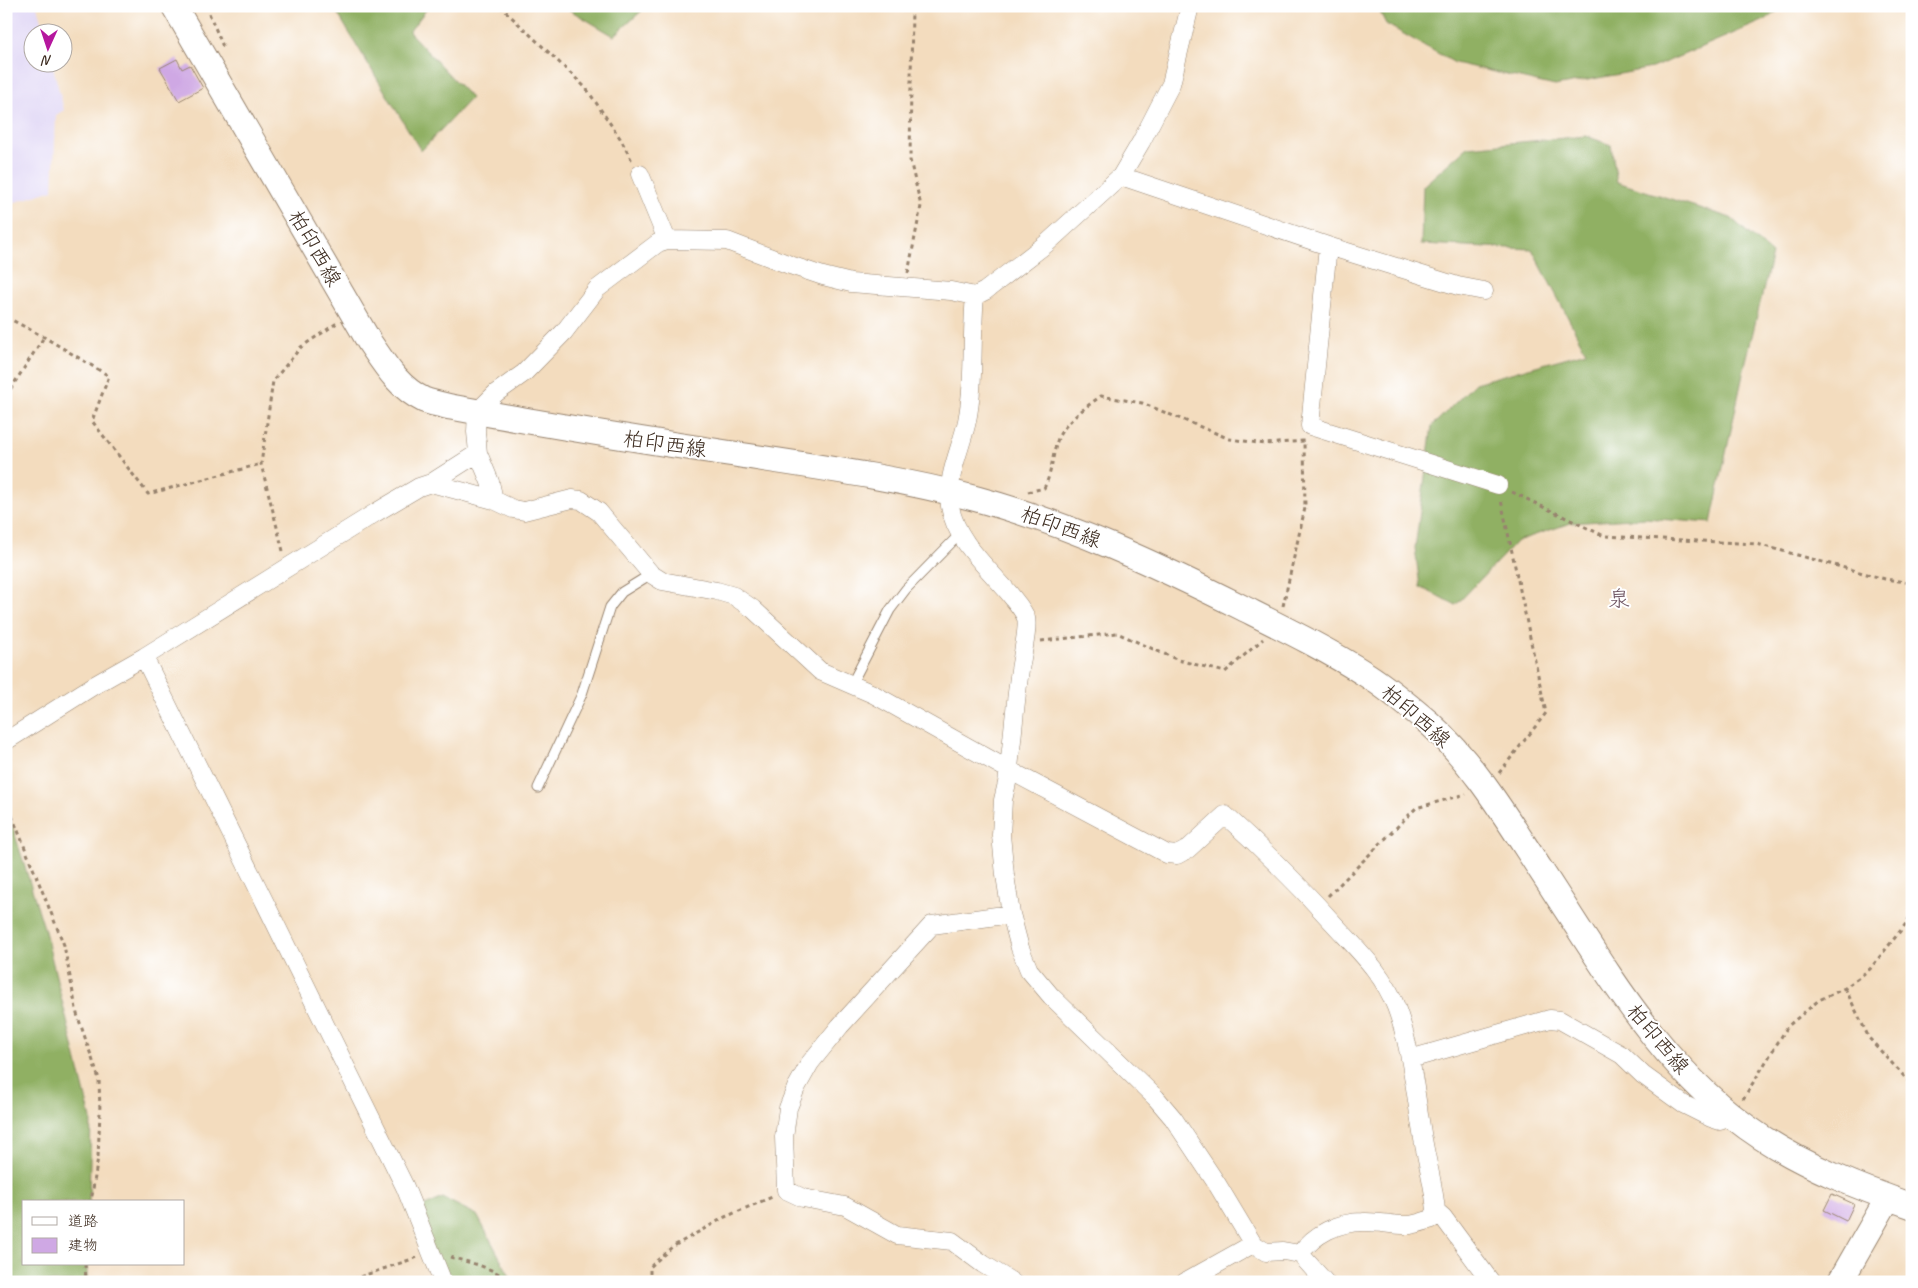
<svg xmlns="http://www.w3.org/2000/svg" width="1918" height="1288" font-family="Caveat,'Klee One',sans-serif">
<rect width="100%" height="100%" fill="#fff"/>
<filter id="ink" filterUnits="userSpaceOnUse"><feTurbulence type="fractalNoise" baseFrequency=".02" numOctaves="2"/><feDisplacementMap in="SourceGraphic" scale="10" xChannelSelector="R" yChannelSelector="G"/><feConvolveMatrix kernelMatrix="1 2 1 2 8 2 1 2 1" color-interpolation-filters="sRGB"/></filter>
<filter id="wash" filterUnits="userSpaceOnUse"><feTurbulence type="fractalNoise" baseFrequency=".0096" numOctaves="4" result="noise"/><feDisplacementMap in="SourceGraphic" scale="20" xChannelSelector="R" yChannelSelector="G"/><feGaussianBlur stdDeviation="1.12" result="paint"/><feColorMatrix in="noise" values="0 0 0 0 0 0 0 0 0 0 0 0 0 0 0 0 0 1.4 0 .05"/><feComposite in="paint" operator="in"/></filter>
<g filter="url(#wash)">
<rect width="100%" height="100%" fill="#f3dcbe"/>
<path fill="#dfd5f5" d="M6,6H37L44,32H32V62L52,63L64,110L56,115L53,190L6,205Z"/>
<path fill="#90b064" stroke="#666d41" d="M333,6H429L409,32L471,98L421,151Z
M563,6H647L614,36Z
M1377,6H1784L1765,20L1652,68L1555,86L1455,63L1386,24Z
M1586,136L1611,145L1617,182L1731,218L1772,254L1745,365L1711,523L1645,518L1571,523L1517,541L1456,605L1420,587L1415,548L1432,426L1475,383L1586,352L1532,249L1421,244L1423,186L1467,147Z
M6,806L45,931L91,1119L89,1202H24V1264H87V1282H6V1125L10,1122L6,1066Z
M443,1198L477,1215L513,1282H440L417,1239L425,1206Z"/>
<g id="blocks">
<path fill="#cfa8e4" d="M177,59L182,69L190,65L203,88L179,101L160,68Z
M1832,1194L1854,1204L1846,1221L1824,1210Z"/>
</g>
</g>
<g filter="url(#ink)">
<use href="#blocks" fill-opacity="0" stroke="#97836e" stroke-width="1"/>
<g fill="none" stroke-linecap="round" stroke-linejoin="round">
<g stroke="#97836e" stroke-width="11">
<path id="lane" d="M851,685L890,610L906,589L960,534
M538,788L582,694L610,607L622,592L651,574"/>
</g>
<g stroke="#97836e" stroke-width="19">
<path id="street" d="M1190,6L1171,84L1141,142L1121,176L1046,244L985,291L975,296C971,337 975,380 967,421C961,449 946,477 950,506C955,540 988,568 1009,593C1014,600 1023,609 1026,618C1029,628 1020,665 1019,677C1014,713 1012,748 1007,783L1003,800L1001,835L1005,875L1011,914L1020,948L1029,970L1051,996L1156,1098L1173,1118L1217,1184L1253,1244L1266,1252L1283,1251L1300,1254L1325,1282
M640,174L667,240
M1121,176L1328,246L1310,426L1498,485
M1328,246L1458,286L1484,291
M431,483L494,500L513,509L524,511L572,499L581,500L599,512L651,574L662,581L717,591L734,596L753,609L820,671L873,694L1009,770L1167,854L1177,855L1188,849L1225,815C1264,850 1300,886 1335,925C1358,950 1384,974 1396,1007C1411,1047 1415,1091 1422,1133C1426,1159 1434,1185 1436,1211L1443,1217L1491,1282
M494,500L490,482L478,453L476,432L477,412L496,393L524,373L564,332L597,289L658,243L667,240L727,241L790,265L823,276L851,283L951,291L975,296
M144,657L405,1187L443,1282
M6,741L93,686L144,657L375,513L419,487L431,483L478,453
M1011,914L932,925L840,1026L810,1063L796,1088L788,1108L784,1137L786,1190L803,1198L845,1206L897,1235L952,1241L983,1264L1012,1282
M1410,1059L1550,1019L1560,1020L1622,1055L1643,1075L1683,1104L1711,1118L1720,1121L1732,1116
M1300,1254C1314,1234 1338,1222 1363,1222C1378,1221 1395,1226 1410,1225C1417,1224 1425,1221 1432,1219L1436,1211
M1185,1282L1253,1244"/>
</g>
<g stroke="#97836e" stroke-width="27">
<path id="secondary" d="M174,6L370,343C385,365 399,388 424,400C432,403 442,405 451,407C543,424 635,439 727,453C811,466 895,477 977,499C1070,524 1157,565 1243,608C1285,629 1328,650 1367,675C1389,689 1409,706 1429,723C1474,763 1507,819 1540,869C1604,966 1662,1072 1761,1137C1807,1167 1860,1188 1912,1206
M1840,1282L1888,1198"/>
</g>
<path stroke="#97836e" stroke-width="3" stroke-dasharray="4 4" stroke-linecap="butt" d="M206,6L224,49
M500,6L586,88L620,138L632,161
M908,273L921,206L910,160L912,6
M6,319H10L44,337L109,376L92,421L148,494L261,464
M6,396L44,337
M1028,492L1044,488C1053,471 1052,453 1059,436C1065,423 1089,404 1101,396L1142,403L1230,439L1265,444L1304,441
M1512,492L1604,536L1757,544L1885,579L1912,583
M283,551L261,464L273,381L301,347L337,323
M1283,606L1305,508L1304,441
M1041,641L1117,633L1178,660L1225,672L1263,639
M1499,773L1546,713L1501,500
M6,801L64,945L77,1014L99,1079L100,1112L98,1157L91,1202
M1328,896L1416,808L1466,794
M1845,988L1869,1038L1912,1085
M1743,1099L1788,1026L1819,1000L1845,988L1870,969L1905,925L1912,913
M450,1257C467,1262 497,1268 509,1282
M85,1264L86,1282
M345,1282L418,1257
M650,1282V1267L672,1247L725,1217L772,1197"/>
<use href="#lane" stroke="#fff" stroke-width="9"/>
<use href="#street" stroke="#fff" stroke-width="18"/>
<use href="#secondary" stroke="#fff" stroke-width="25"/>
</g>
</g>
<g text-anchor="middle" stroke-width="4" stroke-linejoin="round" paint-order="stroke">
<g font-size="21" fill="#3b2a1e" stroke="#fff">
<text transform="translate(315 248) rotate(60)" y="7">柏印西線</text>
<text transform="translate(665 444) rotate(8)" y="7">柏印西線</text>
<text transform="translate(1061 527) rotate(20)" y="7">柏印西線</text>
<text transform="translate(1416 716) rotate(41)" y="7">柏印西線</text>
<text transform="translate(1658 1039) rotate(50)" y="7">柏印西線</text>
</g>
<g font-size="22" fill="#6f5663" stroke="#fff">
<text x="1619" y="606">泉</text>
</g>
</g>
<rect width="1918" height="1288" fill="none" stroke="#fff" stroke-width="25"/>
<rect x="22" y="1200" width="162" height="65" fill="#ffffff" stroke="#b1aaa5"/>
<rect x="32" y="1217" width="25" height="8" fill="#ffffff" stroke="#b1aaa5"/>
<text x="68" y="1226" font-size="15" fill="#3b2a1e">道路</text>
<rect x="32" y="1238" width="25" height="15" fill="#cfa8e4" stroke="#b1aaa5"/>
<text x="68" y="1250" font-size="15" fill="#3b2a1e">建物</text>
<g transform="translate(48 48) rotate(183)"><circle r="24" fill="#ffffff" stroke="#b1aaa5"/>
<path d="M0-4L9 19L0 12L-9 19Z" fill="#b5179e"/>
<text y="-8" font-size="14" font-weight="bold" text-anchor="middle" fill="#3b2a1e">N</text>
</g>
</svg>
